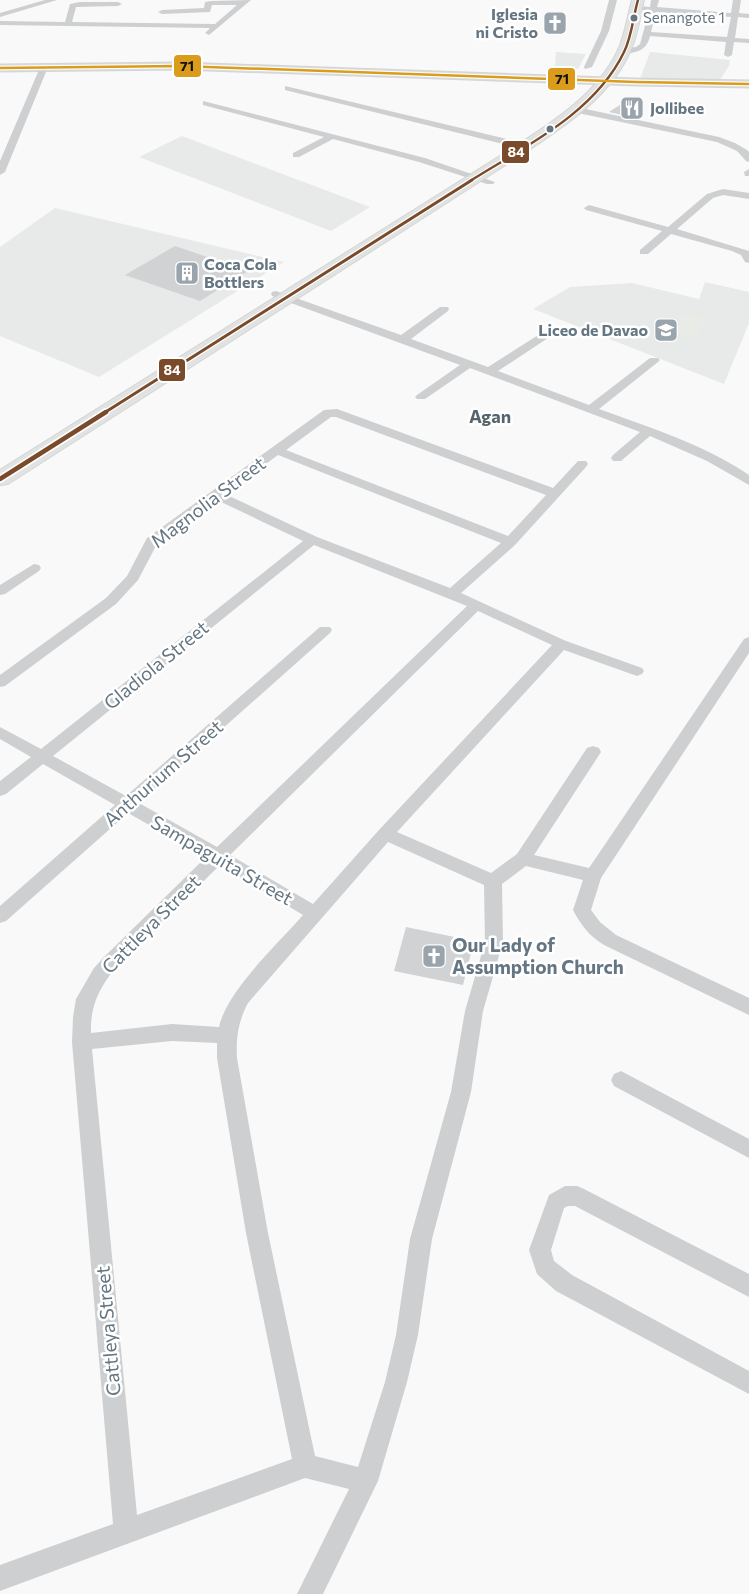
<svg xmlns="http://www.w3.org/2000/svg" width="749" height="1594" font-family="Commissioner,sans-serif">
<rect width="100%" height="100%" fill="#f9f9f9"/>
<path fill="#e8e9e9" d="M556,52L586,54L578,69L555,68Z
M650,52L730,60L729,66L719,81L640,79Z
M182,136L370,207L331,231L139,157Z
M55,208L284,262L99,377L0,336V247Z
M705,282L749,292V323L724,384L533,309L570,287L632,283L699,299Z"/>
<path fill="#e8ebe6" d="M683,313L706,317L696,337L673,333Z"/>
<path fill="#d0d2d3" d="M626,101L643,105L627,116L609,112Z
M175,246L248,271L200,301L125,275Z
M406,927L474,941L463,985L394,971Z"/>
<g fill="none" stroke-linecap="round" stroke-linejoin="round">
<g stroke="#d5d6d7" stroke-width="3">
<path id="secondary" d="M180,63L636,79L749,81V87L636,85L180,69L0,71V65Z"/>
</g>
<g stroke="#d5d6d6" stroke-width="2">
<path id="highway" d="M632,0H644C640,17 638,36 630,52C610,96 568,124 529,150L8,484L0,485V470L519,144C556,120 597,93 617,52C625,36 627,17 632,0Z"/>
</g>
<path fill="#cecfd0" fill-rule="evenodd" d="M45,0H57L0,17V13Z
M251,0L209,35L205,33L210,28L0,25V21L65,22L70,4L80,2H118L122,4L118,6L76,7L72,22L215,24L237,5H212L210,12L162,14L158,12L162,10L204,8L205,2L211,1Z
M609,0H617L609,31L592,67L585,69L584,67L601,31Z
M651,0H659L657,7L731,13L733,0H741L739,13L749,14V18L738,17L735,38L749,39V43L734,42L732,55L728,57L724,55L726,42L650,36C647,51 635,54 621,53V49L636,47L640,44L649,11L632,8L636,6L650,7ZM656,12L731,17L727,37L651,32Z
M41,65L48,67L5,172L0,175V161Z
M285,86L515,141L519,144L515,147L285,90Z
M203,101L425,158L495,182L493,184H487L419,162L333,139L299,157H293V153L324,137L203,105Z
M576,107L719,137L735,143L747,150L749,152V162L746,161L737,151L717,142L573,112L572,110Z
M749,169V176H745L744,172Z
M723,189L749,193V199L723,195L713,198L677,229L749,251V263L745,262L741,255L732,251L671,234L648,254H640V250L662,231L586,210L584,208L589,205L668,227L707,194Z
M276,291L401,335L440,307H448L449,309L448,311L411,339L488,367L543,332H551L552,334L551,336L498,371L589,405L650,358H658L660,360L658,362L599,409C651,428 703,444 749,475V485L707,461L650,436L621,461H613L611,458L613,455L640,432L470,368L425,399H417L415,397L417,395L460,365L272,296L271,294L272,292Z
M337,409L553,488L578,461H586L588,464L586,467L515,545L461,593L566,641L642,668L644,671L642,674L637,676L564,650L397,832L491,873L517,854L587,748L593,746L599,748L601,752L534,855L589,868L744,639L749,637V653L601,878L591,910L600,922L616,935L749,998V1015L604,945C589,936 581,925 573,910L583,880L526,866L502,884L503,942L483,1011L471,1092L432,1239L418,1335L407,1382L378,1481L323,1594H297L349,1489L305,1478L0,1591V1565L113,1524L72,1042L73,1017L76,999L94,968L103,958L206,857L128,813L6,921L0,923V906L115,805L43,764L6,794L0,796V781L31,757L0,739V727L41,749L303,541L217,500L157,544L138,580L116,604L5,686L0,687V675L106,598L127,576L147,538L324,410ZM331,417H336L546,495L508,536L286,450ZM278,455L501,543L450,588L317,537L225,494ZM314,545L467,606L217,847L139,803L330,633L332,630L330,627H320L126,796L53,756ZM478,611L552,645L379,830L313,904L230,855ZM388,842L484,885L485,942L465,1011L451,1092L410,1239L396,1335L385,1382L358,1467L315,1456L268,1233L237,1058C236,1038 238,1022 248,1003ZM220,865L303,915C278,944 227,990 219,1027L172,1024L91,1033C90,1006 99,989 115,968ZM172,1041L217,1043V1058L246,1233L292,1459L137,1515L92,1049Z
M34,564L39,565L41,568L39,571L5,594L0,595V585Z
M621,1071L749,1139V1158L614,1086L611,1080L614,1074Z
M565,1186H577L584,1189L749,1274V1297L575,1206H568L564,1208L551,1250L554,1261L572,1275L749,1371V1394L556,1291L537,1274L529,1250L549,1195Z"/>
<use href="#secondary" fill="#e1e2e2" fill-rule="evenodd"/>
<use href="#highway" fill="#e1e2e2" fill-rule="evenodd"/>
<g stroke="#fff" stroke-width="4.5">
<path id="bus-1-far2" d="M470,181C524,147 595,113 624,52C632,36 633,17 638,0"/>
</g>
<g stroke="#fff" stroke-width="5.5">
<path id="bus-1-far1" d="M104,413L472,180"/>
</g>
<g stroke="#fff" stroke-width="8">
<path id="bus-1" d="M0,479L106,412"/>
</g>
<g stroke="#fff" stroke-width="4.5">
<path id="bus-2" d="M0,68L180,66L636,82L749,84"/>
</g>
<use href="#bus-1-far2" stroke="#7a4b2a" stroke-width="2.5"/>
<use href="#bus-1-far1" stroke="#7a4b2a" stroke-width="3"/>
<use href="#bus-1" stroke="#7a4b2a" stroke-width="4.5"/>
<use href="#bus-2" stroke="#da9c1a" stroke-width="2.5"/>
</g>
<defs>
<g id="church-square" transform="scale(1.25)"><rect x="-9" y="-9" width="18" height="18" rx="4" fill="#99a4ac" stroke="#fff"/><path d="M-1.2-6h2.4v3.5h3.3v2.4h-3.3V6h-2.4V-.1h-3.3v-2.4h3.3Z" fill="#fff"/></g>
<g id="restaurant-square" transform="scale(1.25)"><rect x="-9" y="-9" width="18" height="18" rx="4" fill="#99a4ac" stroke="#fff"/><path d="M-5-6h1v4h1v-4h1v4h1v-4h1v5L-1.5 .5V6h-2V.5L-5-1ZM5-6V6H3V1.5H1.5Q1.5-4 5-6Z" fill="#fff"/></g>
<g id="building-square" transform="scale(1.25)"><rect x="-9" y="-9" width="18" height="18" rx="4" fill="#99a4ac" stroke="#fff"/><path d="M-4-6H4V6H1V3H-1V6H-4ZM-2.5-4.3h1.7v1.8h-1.7ZM.8-4.3h1.7v1.8H.8ZM-2.5-1h1.7V.8h-1.7ZM.8-1h1.7V.8H.8Z" fill="#fff"/></g>
<g id="school-square" transform="scale(1.25)"><rect x="-9" y="-9" width="18" height="18" rx="4" fill="#99a4ac" stroke="#fff"/><path d="M0-5L7-2L0 1L-7-2ZM-4 1L0 2.5L4 1V4Q0 6-4 4Z" fill="#fff"/></g>
</defs>
<g fill-rule="evenodd">
<use href="#church-square" x="555" y="23"/>
<use href="#restaurant-square" x="632" y="108"/>
<use href="#building-square" x="187" y="273"/>
<use href="#school-square" x="666" y="330"/>
<use href="#church-square" x="434" y="956"/>
</g>
<g fill="#657683" stroke="#fff" stroke-width="2">
<circle cx="634" cy="18" r="4.5"/>
<circle cx="550" cy="129" r="4.5"/>
</g>
<g text-anchor="middle" stroke-width="5" stroke-linejoin="round" paint-order="stroke">
<g font-size="15" fill="#657683" stroke="#fff" text-anchor="start">
<text x="643" y="23">Senangote 1</text>
</g>
<g font-size="16" font-weight="bold" fill="#657683" stroke="#fff" text-anchor="end">
<text x="538" y="20">Iglesia<tspan x="538" dy="18">ni Cristo</tspan></text>
<text x="650" y="114" text-anchor="start">Jollibee</text>
<text x="204" y="270" text-anchor="start">Coca Cola<tspan x="204" dy="18">Bottlers</tspan></text>
<text x="648" y="336">Liceo de Davao</text>
</g>
<g font-size="18" font-weight="bold" fill="#57646e" stroke="#fff">
<text x="490" y="423">Agan</text>
</g>
<g font-size="19" fill="#657683" stroke="#fff">
<text transform="translate(208 502) rotate(-37)" y="7">Magnolia Street</text>
<text transform="translate(156 665) rotate(-39)" y="7">Gladiola Street</text>
<text transform="translate(163 773) rotate(-41)" y="7">Anthurium Street</text>
<text transform="translate(222 860) rotate(30)" y="7">Sampaguita Street</text>
<text transform="translate(151 924) rotate(-45)" y="7">Cattleya Street</text>
<text transform="translate(108 1331) rotate(-95)" y="7">Cattleya Street</text>
</g>
<g font-size="19" font-weight="bold" fill="#657683" stroke="#fff" text-anchor="start">
<text x="452" y="952">Our Lady of<tspan x="452" dy="22">Assumption Church</tspan></text>
</g>
</g>
<g stroke="#fff" stroke-width="2">
<rect x="173" y="54" width="29" height="24" rx="5" fill="#da9c1a"/>
<rect x="547" y="67" width="29" height="24" rx="5" fill="#da9c1a"/>
<rect x="501" y="140" width="29" height="24" rx="5" fill="#7a4b2a"/>
<rect x="158" y="358" width="28" height="24" rx="5" fill="#7a4b2a"/>
</g>
<g font-size="14" text-anchor="middle" font-weight="bold" fill="#fff">
<text x="516" y="157">84</text>
<text x="172" y="375">84</text>
</g>
<g font-size="14" text-anchor="middle" font-weight="bold" fill="#111">
<text x="187" y="71">71</text>
<text x="562" y="84">71</text>
</g>
</svg>
